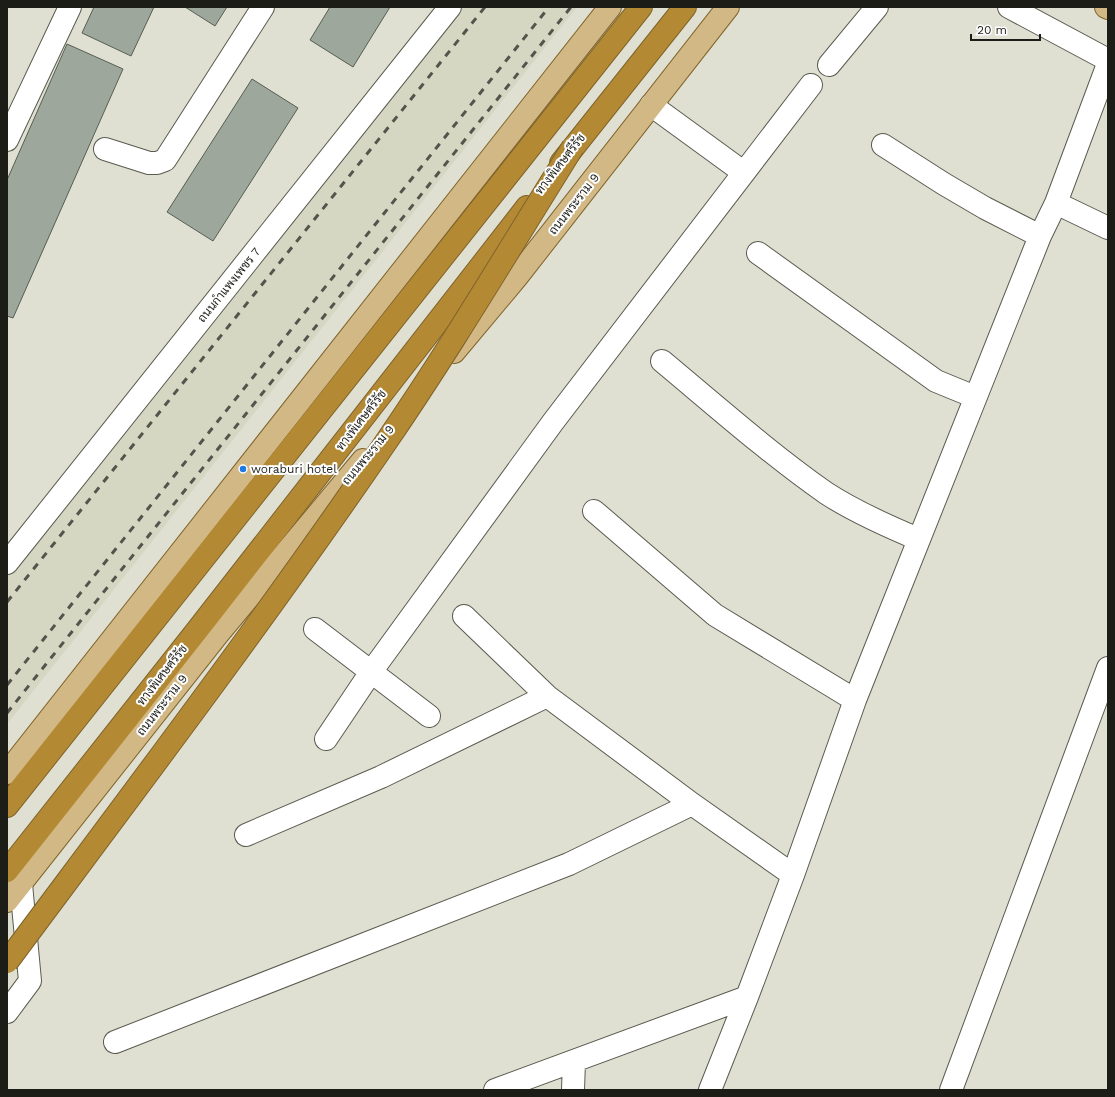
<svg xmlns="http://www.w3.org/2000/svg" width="1115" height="1097" font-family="'Work Sans',Sarabun,sans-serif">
<rect width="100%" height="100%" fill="#dfe0d2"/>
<path fill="#d5d7c2" d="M447,7H577L7,724V557Z"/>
<path fill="#9ea79c" stroke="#565e54" d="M94,7H154L131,56L82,33Z
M185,7H227L215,26Z
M330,7H390L353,67L310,40Z
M67,44L123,69L13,318L7,316V180Z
M252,79L298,108L213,241L167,212Z"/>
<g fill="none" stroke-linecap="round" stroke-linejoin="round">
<g stroke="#5a5b4f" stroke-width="24">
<path id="minor" d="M1009,7L1108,60
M829,65L877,7
M651,105L743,172
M7,140L70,7
M883,145L944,184L985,208L1040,236
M105,149L149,163H157L165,160L263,7
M1056,203L1108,228
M758,253L936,381L975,397
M662,361C716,406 769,453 826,493C855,512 887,526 918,539
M594,511L715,615L855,700
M7,563L450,7
M464,616L547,696L692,804L793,875
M315,629L429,716
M326,739L371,672L553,422L811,85
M246,835L381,777L547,696
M7,1012L30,981L21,884
M115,1042L569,864L692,804
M495,1090L747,997
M573,1090L574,1061
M710,1090L747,997L793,875L855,700L1040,236L1056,203L1108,64
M951,1090L1108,668"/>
</g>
<g stroke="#7f632a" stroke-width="24">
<path id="major" d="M1106,7L1108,8
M454,352L516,278L728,7
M7,773L610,7
M7,901L218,634L363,460"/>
</g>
<g stroke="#7f632a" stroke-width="24">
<path id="highway" d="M561,163L685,7
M7,806L641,7
M7,871L199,628L527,207"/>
</g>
<use href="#minor" stroke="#fff" stroke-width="22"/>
<use href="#major" stroke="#d2b885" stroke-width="22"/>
<use href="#highway" stroke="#b48934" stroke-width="22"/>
<path stroke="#54544d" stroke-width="3" stroke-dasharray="7 7" stroke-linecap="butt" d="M7,602L485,7
M7,685L549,7
M7,713L571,7"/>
<g stroke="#7f632a" stroke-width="24" stroke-linecap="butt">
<path id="highway-bridge" d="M7,962C135,790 265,619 386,442C452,346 511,246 573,147"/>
</g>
<use href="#highway-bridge" stroke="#b48934" stroke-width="22"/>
</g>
<circle fill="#1d7ae4" stroke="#fff" stroke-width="1.5" cx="243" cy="469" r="4"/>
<g text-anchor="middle" stroke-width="4" stroke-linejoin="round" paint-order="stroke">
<g font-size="12" fill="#1d1d18" stroke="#fff">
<text transform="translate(560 164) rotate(-52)" y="4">ทางพิเศษศรีรัช</text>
<text transform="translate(574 204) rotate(-52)" y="4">ถนนพระราม 9</text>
<text transform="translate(229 285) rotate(-51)" y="4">ถนนกำแพงเพชร 7</text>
<text transform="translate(361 420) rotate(-52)" y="4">ทางพิเศษศรีรัช</text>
<text transform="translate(368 455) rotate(-50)" y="4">ถนนพระราม 9</text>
<text transform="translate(162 675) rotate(-52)" y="4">ทางพิเศษศรีรัช</text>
<text transform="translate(162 705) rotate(-52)" y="4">ถนนพระราม 9</text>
</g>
<g font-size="12" fill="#1d1d18" stroke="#fff" text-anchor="start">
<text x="251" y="473">woraburi hotel</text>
</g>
</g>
<rect width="1115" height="1097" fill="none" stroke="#1d1d18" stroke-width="16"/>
<path d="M971 34v6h69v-6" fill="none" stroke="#1d1d18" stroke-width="2"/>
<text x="977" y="34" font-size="12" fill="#1d1d18" stroke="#ffffff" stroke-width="3" paint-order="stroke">20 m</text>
</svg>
